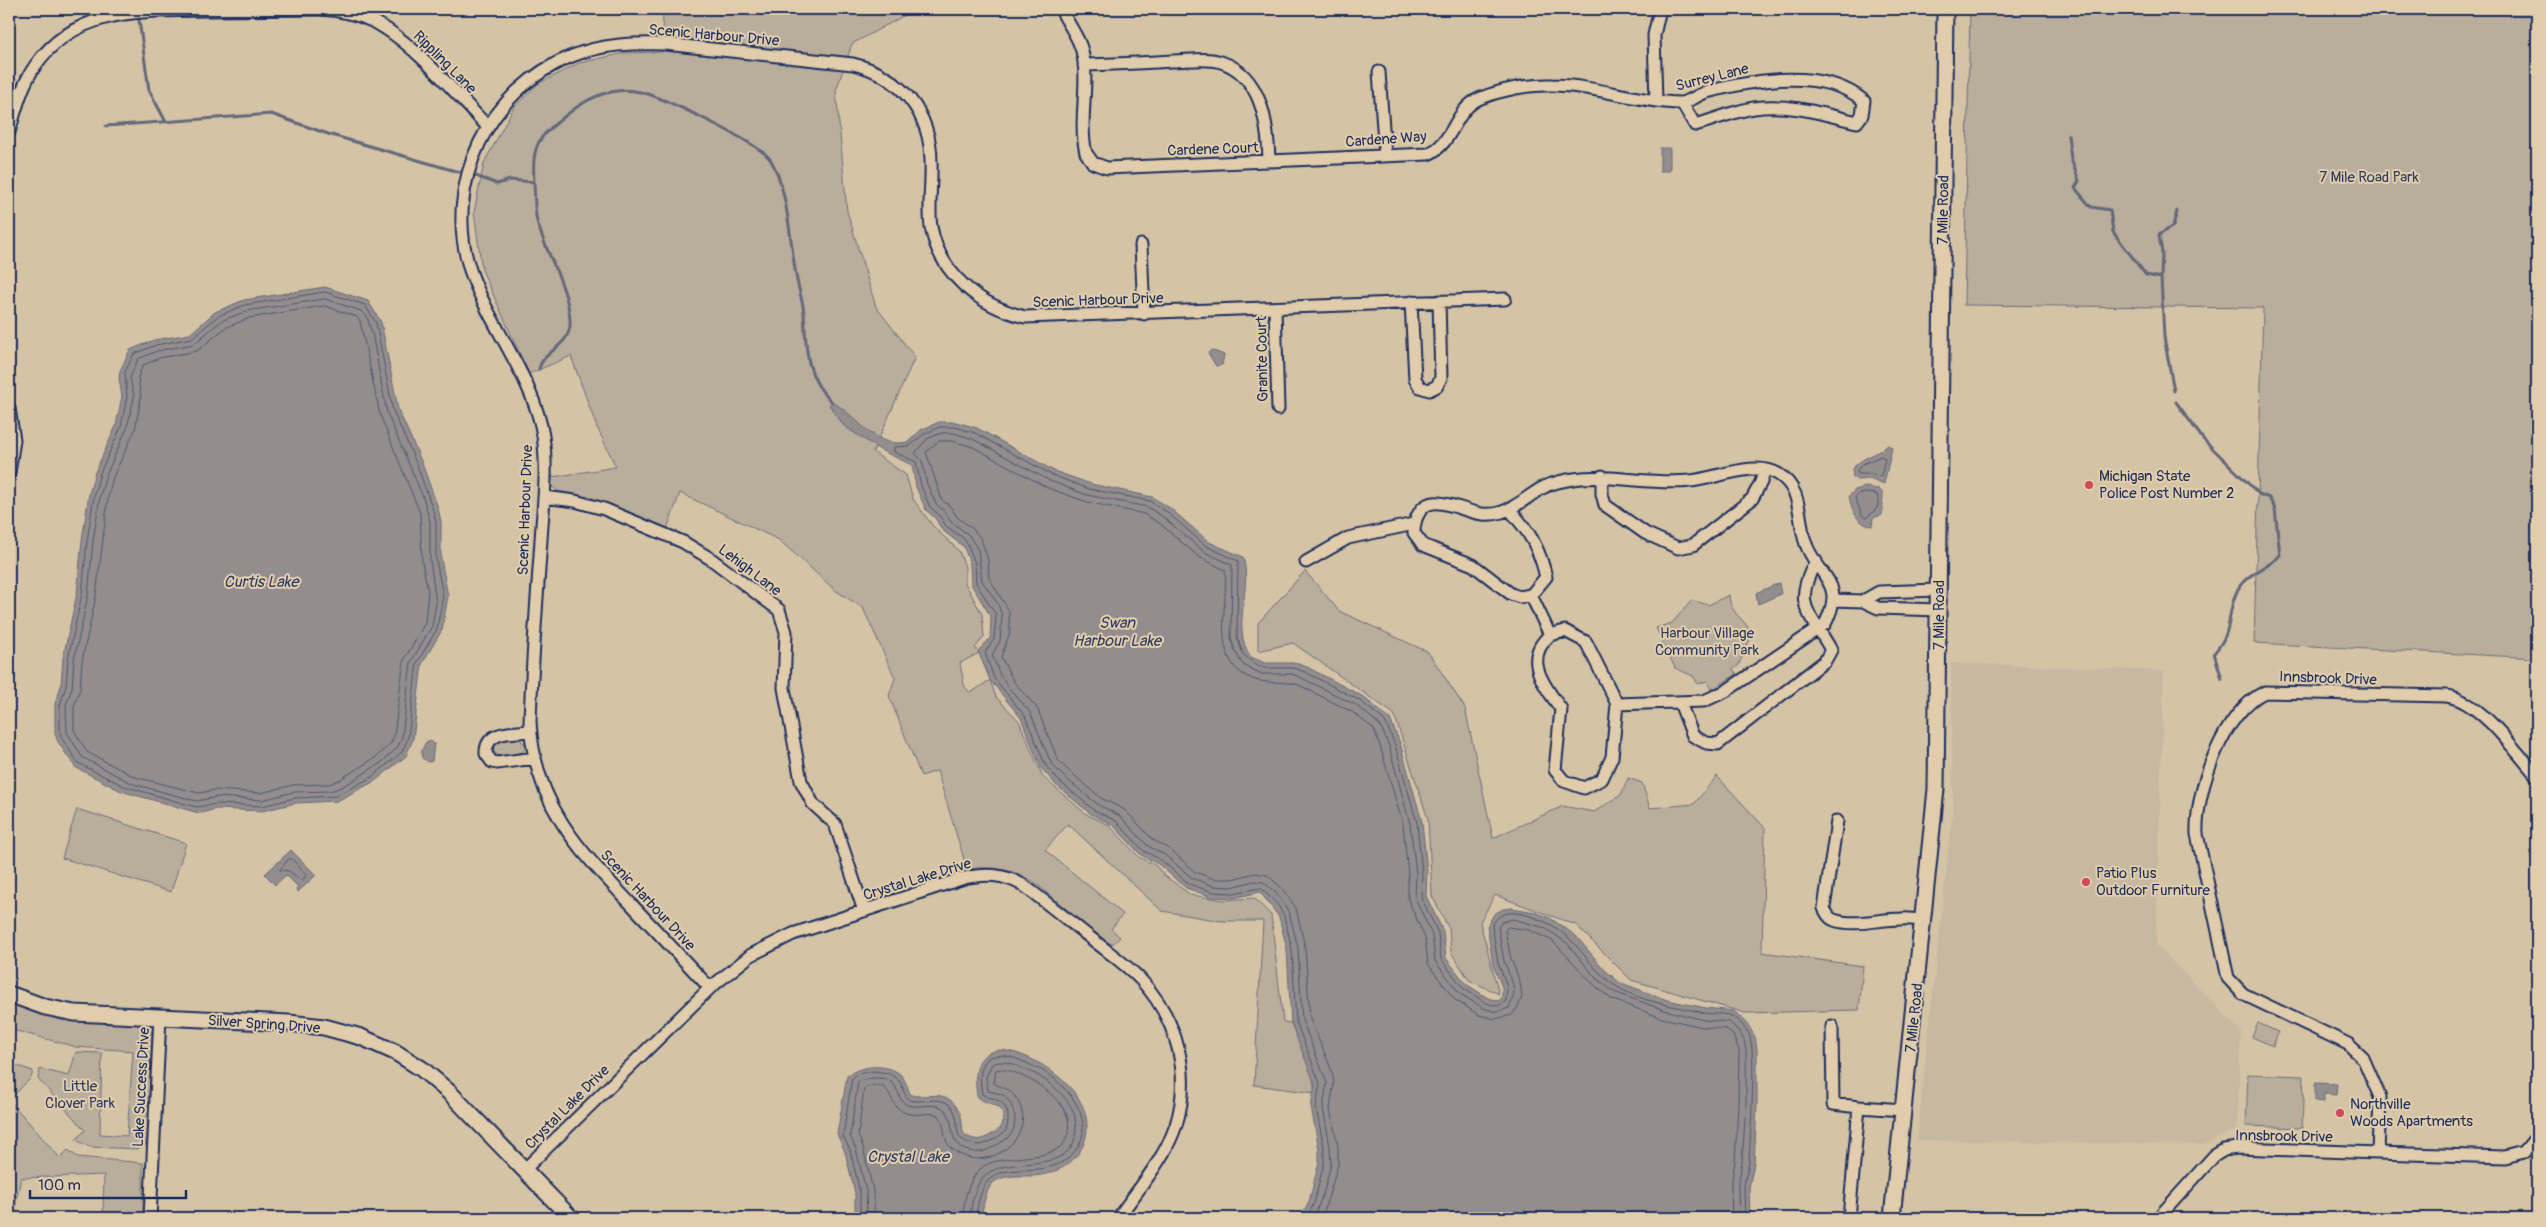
<svg xmlns="http://www.w3.org/2000/svg" width="2546" height="1227" font-family="Pangolin,sans-serif">
<rect width="100%" height="100%" fill="#d5c3a6"/>
<filter id="ink" filterUnits="userSpaceOnUse"><feTurbulence type="fractalNoise" baseFrequency=".02" numOctaves="2"/><feDisplacementMap in="SourceGraphic" scale="10" xChannelSelector="R" yChannelSelector="G"/><feConvolveMatrix kernelMatrix="1 2 1 2 8 2 1 2 1" color-interpolation-filters="sRGB"/></filter>
<g filter="url(#ink)">
<path fill="#c7b8a1" d="M1951,663L2164,671L2156,945L2241,1031L2237,1129L2204,1145L1917,1140L1953,808Z"/>
<path fill="#b9ad9c" stroke="#6a6e7d" d="M663,9H916L852,44L836,91L847,211L876,307L915,357L873,452L906,475L913,499L933,526L959,551L965,567V583L982,614L984,637L975,648L979,653L960,663L964,685L968,691L972,692L990,680L996,697L1019,721L1043,777L1086,814L1109,825L1139,857L1155,865L1165,876L1191,895L1224,900L1254,898L1271,915L1283,1022L1291,1023L1312,1073L1315,1093L1254,1085L1263,921H1221L1162,911L1068,824L1045,850L1123,914L1111,929L1120,937L1113,944L1106,942L1034,882C1012,869 993,866 967,869L937,771L921,776L889,696L895,678L863,608L835,590L779,540L680,493L667,529L592,498L557,491L551,485L552,477L616,467L596,425L571,356L529,374L482,270L474,212L484,163L514,107L538,84L579,63L625,53L662,52Z
M1970,9H2537V658L2254,643L2263,308L1964,305Z
M1305,571L1339,611L1428,652L1465,708L1493,838L1563,806L1594,812L1621,795L1628,778L1642,783L1650,808L1694,804L1717,776L1765,828L1762,952L1863,966L1859,1010L1745,1013L1631,980L1576,925L1495,895L1480,922L1499,994L1469,980L1451,952L1449,929L1432,896L1428,819L1394,714L1293,643L1258,651V623Z
M1729,595C1730,617 1750,620 1751,637L1738,666L1733,669L1737,674L1711,690L1707,681L1698,684L1693,676L1675,668L1656,628L1672,623L1692,600L1708,605Z
M518,738L526,745C524,757 511,756 500,757L492,750L497,741Z
M77,809L186,843L171,892L62,858Z
M9,1004L61,1020L141,1024L150,1028L152,1036L147,1139L145,1146L137,1149L90,1147L76,1140L85,1130L38,1079L40,1069L69,1076L76,1052L102,1053L100,1134L127,1136L133,1051L76,1047L9,1029Z
M2258,1023L2278,1032L2273,1046L2252,1037Z
M9,1063L33,1071L31,1078L9,1100L60,1158L68,1150L78,1157L143,1163V1218H125V1212H103L104,1175L21,1178L16,1202L17,1218H9Z
M2248,1074L2304,1076L2302,1128L2246,1126Z"/>
<path fill="#938e8d" stroke="#63687a" d="M1660,148H1670V171H1660Z
M325,287L368,301L381,322L398,409L422,463L438,508L441,522V559L448,596L442,630L422,664L413,739L406,756L375,781L337,801L296,803L262,811L216,809L202,813L195,812L121,791L75,767L58,742L55,734V704L61,686L63,658L77,593L82,540L89,494L95,472L116,426L122,396L119,379L120,371L130,350L154,340L190,334L215,312L244,300Z
M1211,350L1224,355L1222,365L1216,366L1208,353Z
M832,402C859,415 871,449 908,442L921,430L939,422H956L977,428L1054,471L1091,484L1152,497L1170,508L1209,542L1243,557C1253,589 1230,628 1251,657L1265,663H1295L1307,667L1362,696L1390,719L1400,743L1422,822L1427,872L1426,896L1443,931L1446,958L1466,984L1488,998L1498,1001L1502,998V987L1493,965L1487,926L1494,914L1503,909L1512,908L1535,912L1550,918L1575,935L1605,970L1619,982L1667,1000L1706,1008L1734,1011L1747,1023L1755,1037L1757,1050V1105L1754,1163L1749,1188L1750,1218H1301L1309,1202L1319,1162V1149L1311,1107L1315,1084L1291,1023L1287,949L1279,917L1260,892L1234,898L1212,897L1186,888L1158,864L1141,855L1113,825L1091,814L1056,785L1041,768L1021,718L990,680L978,651L990,638L991,617L971,584L970,564L964,547L942,530L935,518L926,510L916,487L912,465L880,450L844,426L829,405Z
M1888,445L1892,448L1884,484L1872,479L1857,480L1853,477L1852,469C1862,457 1876,455 1888,445Z
M1866,487L1879,489L1883,494L1882,515L1873,518L1872,526C1857,525 1851,508 1849,496L1855,490Z
M1779,583L1781,594L1758,604L1756,593Z
M430,740L434,744L432,761L429,762L422,758L421,752L426,742Z
M291,850L316,875L298,892L296,889L298,887L286,875L275,885L265,874Z
M999,1050C1019,1051 1040,1062 1055,1074C1072,1087 1087,1104 1087,1127C1087,1153 1066,1171 1041,1175C1027,1178 1006,1172 993,1183C985,1190 983,1208 981,1218H855V1193L845,1152L837,1134L847,1076C861,1065 886,1063 900,1074C906,1080 907,1088 911,1095C931,1099 946,1087 959,1111C963,1117 961,1127 964,1134C978,1145 988,1137 1001,1128C1011,1100 987,1108 977,1096C974,1076 974,1053 999,1050Z
M2315,1083L2337,1084L2336,1095L2324,1094V1102L2315,1101Z"/>
<g fill="none" stroke-linecap="round" stroke-linejoin="round">
<path stroke="#4b5571" stroke-width="1" d="M325,292L365,305L376,323L393,411L417,465L433,510L436,522V560L443,596L437,629L417,663L408,738L402,752L372,777L336,796L295,798L262,806L217,804L196,807L124,786L78,763L63,740L60,733V705L66,686L68,659L82,594L87,541L94,496L100,473L121,427L127,397L125,372L134,354L156,345L192,338L218,316L245,305Z
M325,299L361,311L367,317L372,333L387,413L423,497L430,522V560L436,603L432,626L411,662L402,737L397,748L381,763L342,787L330,791L294,792L262,800L217,797L197,801L133,784L82,757L67,732L66,705L72,688L74,660L88,595L93,541L100,497L106,475L127,428L134,397L130,378L138,359L157,351L194,344L221,321L247,311Z
M325,306L357,317L360,321L380,415L420,513L422,562L428,591L425,623L404,660L394,736L391,743L376,757L339,780L329,784L293,785L261,793L215,790L199,793L135,777L87,752L74,730V707L80,689L82,661L96,596L108,498L113,477L135,430L141,397L138,377L143,365L159,358L197,351L225,328L249,318Z
M1882,456L1885,459L1881,477L1872,474H1858L1857,470L1863,464Z
M1866,493L1877,494C1881,509 1875,510 1866,518L1862,515L1855,498L1858,494Z
M289,859H292L306,875L302,881L289,871L280,870Z
M860,1218V1192L850,1150L843,1136L852,1078C865,1068 890,1069 900,1082C904,1088 903,1095 909,1100C925,1104 948,1092 955,1114C958,1122 956,1130 960,1138C979,1151 987,1144 1005,1132C1010,1122 1010,1105 997,1100C992,1097 987,1098 982,1094C980,1081 978,1066 990,1057C1007,1052 1022,1061 1037,1068C1065,1081 1099,1121 1075,1151C1050,1182 1011,1160 990,1179C980,1187 977,1207 976,1218
M867,1218L866,1191L856,1149L850,1136L858,1082C869,1077 889,1074 896,1088C900,1095 899,1100 907,1105C918,1109 934,1101 944,1109C958,1122 944,1149 975,1152C982,1153 987,1150 993,1147C998,1144 1005,1141 1009,1136C1020,1126 1014,1103 1003,1095C999,1093 993,1092 988,1091L986,1077L992,1064C1005,1058 1019,1067 1031,1072C1048,1080 1072,1099 1075,1118C1084,1179 1016,1154 988,1173C975,1181 971,1205 970,1218
M874,1218V1195L863,1147L858,1135L864,1088C896,1077 885,1106 906,1113C917,1117 928,1111 938,1115C947,1124 941,1140 952,1149C988,1180 1048,1130 1011,1092C1006,1087 999,1087 994,1083L996,1070C1007,1067 1022,1076 1032,1081C1045,1088 1065,1104 1068,1119C1076,1172 1005,1147 980,1169C968,1180 963,1203 963,1218
M1307,1218L1314,1203L1324,1163V1148L1316,1108L1320,1083L1296,1022L1292,949L1284,916L1278,905L1261,888L1233,893L1213,892L1189,884L1161,860L1144,851L1116,821L1094,810L1059,781L1046,766L1025,716L994,678L985,653L994,639L996,615L976,583L975,563L968,545L963,538L946,526L939,515L930,507L921,486L916,462L894,452V447L910,446L924,434L940,427H955L975,433L1052,475L1089,489L1150,501L1167,512L1206,546L1238,561L1237,637L1243,654L1256,665L1265,668H1294L1305,672L1359,700L1385,721L1395,745L1417,823L1422,873L1421,897L1438,933L1441,959L1463,988L1486,1003L1498,1006L1506,1001L1507,986L1498,963L1492,926C1494,919 1501,914 1509,913C1518,912 1529,915 1538,919C1577,933 1584,964 1614,985C1639,1002 1675,1006 1704,1013C1713,1015 1725,1012 1734,1017C1740,1021 1745,1028 1749,1034C1757,1050 1750,1140 1749,1162C1748,1171 1744,1180 1744,1188C1744,1198 1745,1208 1745,1218
M1314,1218L1325,1188L1331,1164L1330,1147L1323,1108L1327,1083L1302,1020L1298,948L1289,912L1275,892L1263,882L1254,881L1232,887L1214,886L1192,878L1165,855L1148,846L1120,816L1097,804L1063,776L1051,763L1030,712L1008,687L1000,675L992,655L1000,641L1002,616L998,604L982,581L978,550L968,534L951,522L944,511L936,504L927,484L922,461L915,453L927,439L941,433H954L973,439L1050,481L1087,495L1147,507L1163,517L1203,551L1232,565L1231,638L1235,651L1243,665L1262,674H1292L1302,678L1356,705L1380,725L1389,746L1410,824L1416,873L1415,898L1432,935L1435,961L1459,993L1483,1008L1497,1012L1509,1008L1514,995L1513,984L1504,961L1498,927L1502,922L1513,919L1545,928L1567,943L1596,978L1614,992L1664,1010L1704,1020L1729,1022L1738,1030L1744,1040L1746,1051V1105L1742,1162L1738,1187L1739,1218
M1322,1218L1338,1165V1146L1330,1109L1334,1082L1330,1066L1310,1019L1305,947L1296,908L1281,887L1267,875L1255,873L1232,879H1214L1195,872L1170,849L1153,840L1125,810L1101,798L1068,770L1058,760L1037,708L1014,682L1001,657L1010,632L1009,611L989,578L988,560L981,539L973,529L957,517L950,506L942,500L926,452L939,441H953L973,447L1048,488L1087,502L1144,514L1159,523L1199,557L1225,570C1229,605 1208,663 1253,679C1268,685 1284,680 1299,685L1352,712L1374,729L1381,749L1403,825L1408,874V899L1425,938L1428,964L1454,999L1479,1015L1495,1019L1512,1015L1518,1007L1522,997L1520,982L1511,959L1505,930L1508,927L1529,930L1553,941L1592,983L1611,999L1662,1018L1703,1027L1726,1029L1733,1035L1739,1051L1738,1105L1735,1161L1731,1186L1732,1218"/>
<path stroke="#63687a" stroke-width="3" d="M139,20L149,90L166,122
M106,126L271,114L328,134L459,172
M2068,135L2071,159L2079,181L2075,188L2091,207L2110,210L2113,232L2146,275L2161,278L2164,337L2174,391
M476,176L497,184L510,180L534,182
M2161,278L2162,253L2159,235L2173,226L2177,211
M539,369C543,349 572,348 570,320C568,286 546,254 537,221C534,209 535,196 534,183C532,143 537,138 569,113C589,97 614,87 640,92C663,97 757,142 770,159C788,186 790,243 796,275C798,288 803,301 804,313C806,346 805,378 832,402
M2176,402L2203,439L2259,494L2269,498L2275,509L2280,555C2269,569 2247,572 2238,589C2225,614 2235,630 2214,653L2222,679"/>
<g stroke="#1b2f5e" stroke-width="15">
<path id="minor" d="M320,9C338,10 355,13 372,21C411,39 457,95 488,127
M1061,9C1067,23 1078,35 1082,51C1090,84 1078,120 1086,153L1093,163L1107,168L1428,154C1455,143 1453,109 1481,98C1501,90 1529,84 1552,85C1594,85 1636,102 1679,103C1689,103 1698,94 1707,92C1754,80 1824,67 1864,101L1862,115L1857,122C1823,114 1789,103 1754,108C1734,111 1714,120 1695,125L1682,103
M1084,65C1113,64 1143,63 1172,61C1188,61 1206,57 1221,62C1262,75 1268,125 1269,161
M1379,72L1385,156
M1656,101L1654,35L1660,9
M9,132C16,110 21,86 35,66C75,7 144,11 207,10C244,10 280,9 317,9
M1141,245L1144,314
M1411,302L1415,379L1420,387L1429,390L1437,386L1441,378L1439,301
M1275,308L1278,409
M9,408L14,440L9,473
M1602,476V494L1605,505L1645,533L1678,548L1693,545L1752,499L1761,482L1764,471
M544,497L575,501L604,509L683,542L711,559L779,610L786,632L784,688L801,781L813,804L835,824L864,911
M1509,509C1529,531 1539,547 1546,577L1531,595
M1306,562L1348,538L1414,524
M1531,595L1520,597L1511,594L1473,565L1423,545L1414,533C1414,518 1421,501 1439,503C1462,505 1478,520 1502,512C1522,506 1535,487 1558,482C1602,470 1645,486 1690,481C1715,479 1755,460 1778,474C1806,491 1796,525 1808,549C1823,580 1845,585 1825,624L1726,691L1704,701L1617,704
M1531,595L1550,635C1522,659 1544,685 1561,709L1555,770L1564,781L1584,788L1602,779L1612,757L1617,704
M1833,600L1863,601L1878,608L1939,610
M1863,601L1879,592L1939,590
M1550,635L1565,631L1586,642L1617,704
M1680,703L1693,736L1706,743L1718,744L1825,661L1831,650C1811,613 1791,606 1816,561
M530,731C513,733 485,730 486,754L492,762L497,763L535,758
M2537,776C2516,752 2479,699 2446,696L2265,692C2224,710 2195,791 2197,834L2228,978L2243,994L2348,1044L2363,1058L2380,1097L2378,1153L2505,1157L2524,1152L2537,1136
M1837,821L1824,908C1826,912 1828,918 1834,920C1855,927 1879,919 1901,919C1908,918 1917,920 1924,920
M710,988C684,960 658,933 632,905C578,849 534,804 530,721C532,661 537,600 541,540C543,506 548,470 543,436C534,378 489,326 470,270C442,184 489,89 572,56C602,44 633,43 665,44L853,64C900,75 931,113 931,162C932,184 928,206 931,227C940,275 980,306 1025,317L1505,299
M1832,1026L1833,1104L1859,1107
M524,1170L710,988L751,955L793,934L964,878C986,873 1003,874 1023,885C1046,902 1069,921 1092,939C1108,952 1127,965 1141,980C1177,1019 1192,1074 1176,1125C1165,1159 1138,1189 1118,1218
M150,1218L160,1017
M1849,1218L1859,1107L1904,1110
M2158,1218L2214,1156L2224,1150L2237,1148L2378,1153"/>
</g>
<g stroke="#1b2f5e" stroke-width="19">
<path id="tertiary" d="M9,994L45,1007L74,1013L289,1023L324,1027L361,1037L395,1052L422,1069L450,1093L571,1218
M1892,1218L1936,789L1945,9"/>
</g>
<use href="#minor" stroke="#e1ccab" stroke-width="11"/>
<use href="#tertiary" stroke="#e1ccab" stroke-width="15"/>
</g>
</g>
<g fill="#d1495b" stroke="#e1ccab" stroke-width="2">
<circle cx="2089" cy="485" r="5"/>
<circle cx="2086" cy="882" r="5"/>
<circle cx="2340" cy="1113" r="5"/>
</g>
<g text-anchor="middle" stroke-width="4" stroke-linejoin="round" paint-order="stroke">
<g font-size="15" fill="#1b2f5e" stroke="#e1ccab">
<text transform="translate(714 35) rotate(5)" y="5">Scenic Harbour Drive</text>
<text transform="translate(445 62) rotate(45)" y="5">Rippling Lane</text>
<text transform="translate(1712 77) rotate(-14)" y="5">Surrey Lane</text>
<text transform="translate(1386 139) rotate(-4)" y="5">Cardene Way</text>
<text transform="translate(1213 149) rotate(-2)" y="5">Cardene Court</text>
<text transform="translate(1943 210) rotate(-89)" y="5">7 Mile Road</text>
<text transform="translate(1098 300) rotate(-2)" y="5">Scenic Harbour Drive</text>
<text transform="translate(1262 359) rotate(-91)" y="5">Granite Court</text>
<text transform="translate(525 510) rotate(-88)" y="5">Scenic Harbour Drive</text>
<text transform="translate(750 570) rotate(37)" y="5">Lehigh Lane</text>
<text transform="translate(1939 615) rotate(-90)" y="5">7 Mile Road</text>
<text transform="translate(2328 678) rotate(2)" y="5">Innsbrook Drive</text>
<text transform="translate(917 879) rotate(-17)" y="5">Crystal Lake Drive</text>
<text transform="translate(648 900) rotate(47)" y="5">Scenic Harbour Drive</text>
<text transform="translate(1914 1018) rotate(-84)" y="5">7 Mile Road</text>
<text transform="translate(264 1024) rotate(4)" y="5">Silver Spring Drive</text>
<text transform="translate(141 1087) rotate(-87)" y="5">Lake Success Drive</text>
<text transform="translate(567 1107) rotate(-45)" y="5">Crystal Lake Drive</text>
<text transform="translate(2284 1136) rotate(1)" y="5">Innsbrook Drive</text>
</g>
<g font-size="15" fill="#2b3c64" stroke="#e1ccab">
<text x="2369" y="182">7 Mile Road Park</text>
<text x="1707" y="638">Harbour Village<tspan x="1707" dy="17">Community Park</tspan></text>
<text x="80" y="1091">Little<tspan x="80" dy="17">Clover Park</tspan></text>
</g>
<g font-size="15" fill="#1b2f5e" stroke="#e1ccab" text-anchor="start">
<text x="2099" y="481">Michigan State<tspan x="2099" dy="17">Police Post Number 2</tspan></text>
<text x="2096" y="878">Patio Plus<tspan x="2096" dy="17">Outdoor Furniture</tspan></text>
<text x="2350" y="1109">Northville<tspan x="2350" dy="17">Woods Apartments</tspan></text>
</g>
<g font-size="16" font-style="italic" fill="#2d3d65" stroke="#e1ccab">
<text x="261" y="587">Curtis Lake</text>
<text x="1117" y="628">Swan<tspan x="1117" dy="18">Harbour Lake</tspan></text>
<text x="908" y="1162">Crystal Lake</text>
</g>
</g>
<rect width="2546" height="1227" fill="none" stroke="#e1ccab" stroke-width="30"/>
<rect x="15" y="15" width="2516" height="1197" fill="none" stroke="#1b2f5e" stroke-width="2" filter="url(#ink)"/>
<path d="M30 1190v8h156v-8" fill="none" stroke="#1b2f5e" stroke-width="2.5"/>
<text x="38" y="1190" font-size="15" fill="#1b2f5e" stroke="#e1ccab" stroke-width="4" paint-order="stroke">100 m</text>
</svg>
